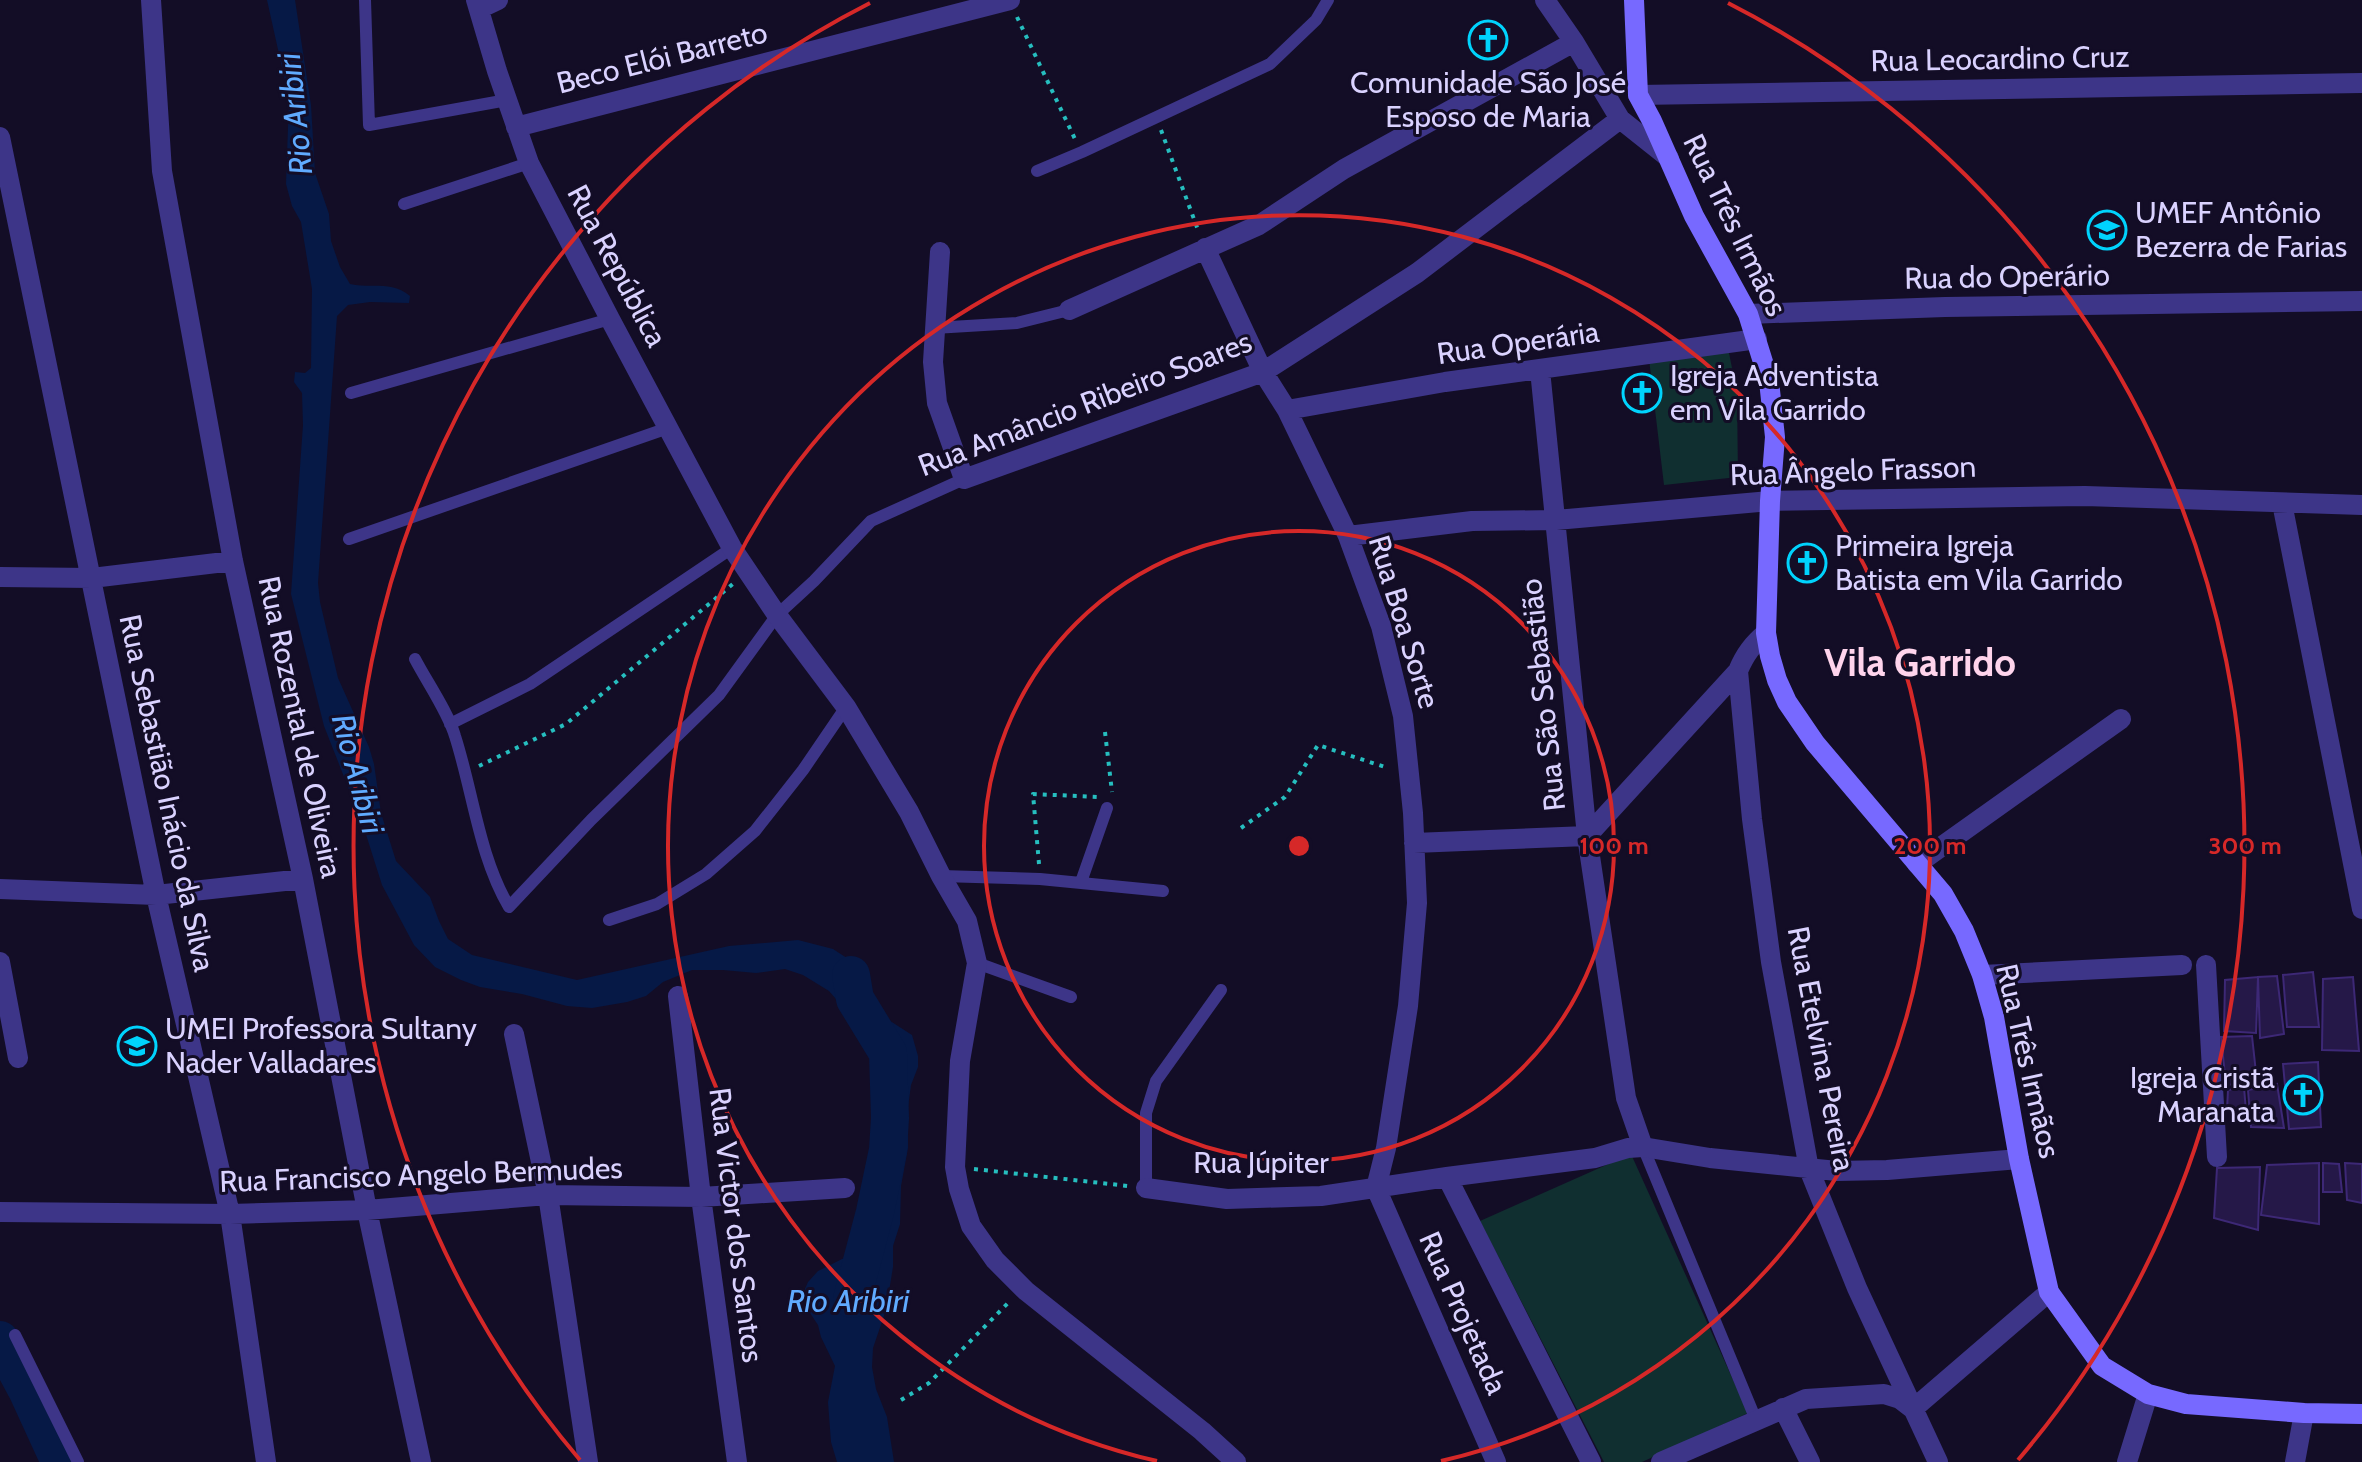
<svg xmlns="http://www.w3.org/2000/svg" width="2362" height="1462" font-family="Cabin,sans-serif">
<rect width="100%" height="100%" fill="#130d26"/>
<path fill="#102f30" d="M1728,348L1737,393L1738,477L1664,485L1649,359Z
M1631,1154L1748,1413L1642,1462H1604L1480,1221Z"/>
<path fill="#061946" d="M267,0H295L311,105L315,173L329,214L331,241L340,267L350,284C372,289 391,280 410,296L409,303L370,302L348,305L337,316L318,583L320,602L338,678L369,747L374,764L381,813L396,861L430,897L439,921L448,939L472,955L577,980L729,946L798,940L833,949L853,962L861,973L866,992L878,1005L884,1017L912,1035L918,1056V1067L911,1085L908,1107V1148L901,1186L900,1224L893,1246V1267L886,1310L873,1348L872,1367L876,1389L887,1417L894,1462H837L831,1442L828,1402L835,1366L821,1337L818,1325L810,1313L804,1291L808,1282L818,1271L846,1257L854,1250H867L877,1237L885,1156L888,1141L894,1126L897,1058L892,1042L877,1026L836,999L829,991L803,975L785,969L756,973L723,970H692L663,982L646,996L627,1002L592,1008L567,1006L522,994L480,987L461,980L435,967L414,945L382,885L363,825L324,726L291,594L303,425L302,393L294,382L295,372L305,373L311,368L312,289L301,222L292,206L286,184L289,99Z"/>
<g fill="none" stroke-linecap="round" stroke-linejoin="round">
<path stroke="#061946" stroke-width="38" d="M851,975L855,999L888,1053L890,1118L888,1150L875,1212L852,1299
M0,1340L28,1392L60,1462"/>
</g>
<path fill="#251848" stroke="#3d2876" stroke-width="2" d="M2313,972L2319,1027H2287L2283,975Z
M2277,976L2284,1034L2260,1038L2258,977Z
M2258,977L2256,1033L2224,1031L2225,980Z
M2353,977L2359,1051L2322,1050L2323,979Z
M2252,1036L2257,1082L2226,1085L2221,1037Z
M2318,1062L2321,1127L2289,1129L2283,1064Z
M2277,1084L2284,1128L2251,1127L2248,1090Z
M2244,1087L2246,1112L2227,1110L2228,1090Z
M2319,1163V1224L2261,1215L2267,1165Z
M2323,1163L2339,1164L2342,1192H2323Z
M2345,1163L2362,1164V1203L2347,1200Z
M2260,1167L2258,1230L2214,1218L2217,1168Z"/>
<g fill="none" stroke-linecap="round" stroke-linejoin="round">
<path stroke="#26bebf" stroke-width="4" stroke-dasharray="4 6" stroke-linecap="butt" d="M1017,17L1075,139
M1161,130L1198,230
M1105,732L1112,792
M479,766L566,724L734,583
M1241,828L1285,797L1318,745L1388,768
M1039,864L1033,794L1098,797
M974,1169L1128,1186
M901,1400L929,1383L1010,1301"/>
<path stroke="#3d3588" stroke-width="12" d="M365,0L369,125L507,100
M1037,171L1082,152L1270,64L1316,20L1328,0
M404,204L529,163
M934,328L1017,323L1069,310
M351,393L610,319
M349,539L668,428
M415,659C427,682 448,712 455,736C473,792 479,856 509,907L591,820L719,695L777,615L814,581L871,521L964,479
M450,724L530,684L732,548
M941,876L1040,879L1163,891
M1081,882L1107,808
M609,920L657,904L706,874L755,831L803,770L846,707
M977,963L1071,997
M1643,1147L1756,1420
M1146,1188V1113L1156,1081L1221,990
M15,1335L78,1462"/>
<path stroke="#3d3588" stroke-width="20" d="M151,0L162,171L233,561L303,879L367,1210L421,1462
M476,0L497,71L529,163L610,319L732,548L777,615L846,707L909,812L941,876L967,921L977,963L960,1061L955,1167L959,1189L971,1226L995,1260L1026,1291L1202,1431L1236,1462
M1545,0L1574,42L1620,119L1669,158
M479,9L498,0
M1638,95L2362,83
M516,127L1010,0
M0,137L156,895L230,1214L266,1462
M1205,248L1263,372L1287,410L1348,536L1381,626L1403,716L1413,813L1417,903L1408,1006L1386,1148L1376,1188
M940,252L933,362L937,403L964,479L1263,372L1417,273L1620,119
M1069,310L1259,225L1344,169L1574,42
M1748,314L1945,307L2362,301
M1540,370L1587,836L1626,1098L1643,1147
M1287,410L1445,382L1757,339
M2282,503L2362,909
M1348,536L1472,521L1556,520L1770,501L2085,496L2362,505
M0,577L92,578L233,561
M1766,633C1753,644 1745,654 1738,671L1752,819L1771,962L1809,1169L1857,1288L1938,1462
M1414,843L1587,836L1738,671
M1917,864L2121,719
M0,889L156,895L303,879
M0,962L18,1058
M2206,965L2217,1157
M1982,975L2182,965
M678,996L701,1197L737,1462
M514,1034L548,1195L588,1462
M1447,1177L1591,1462
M1146,1188L1227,1199L1321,1196L1447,1177L1595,1158L1628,1148L1643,1147L1710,1158L1837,1171L1887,1170L2019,1159
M1376,1188L1496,1462
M0,1212L230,1214L367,1210L548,1195L701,1197L845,1188
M1783,1408L1810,1462
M1661,1462L1806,1399L1884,1394L1900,1399L1913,1409L2049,1292
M2127,1462L2148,1394
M2295,1462L2304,1413"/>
<path stroke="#7769ff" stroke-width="20" d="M1634,0L1638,95L1652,121L1694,216L1748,314L1769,381L1775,437L1770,501L1766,633L1770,656L1777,680L1787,702L1815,743L1943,894L1964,931L1982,975L1994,1017L2019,1159L2049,1292L2102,1366L2148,1394L2186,1404L2304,1413L2362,1414"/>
</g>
<g fill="none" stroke="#d62828" stroke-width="4">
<circle cx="1299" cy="846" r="315"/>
<path d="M1157 1461A631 631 0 1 1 1441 1461"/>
<path d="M580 1460A946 946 0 0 1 870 3M1728 3A946 946 0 0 1 2018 1460"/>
</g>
<defs>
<g id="church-ring" transform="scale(2)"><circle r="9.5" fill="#130d26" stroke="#00d3fd" stroke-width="1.5"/><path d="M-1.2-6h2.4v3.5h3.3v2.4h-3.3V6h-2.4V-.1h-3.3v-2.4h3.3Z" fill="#00d3fd"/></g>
<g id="school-ring" transform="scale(2)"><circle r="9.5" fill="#130d26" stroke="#00d3fd" stroke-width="1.5"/><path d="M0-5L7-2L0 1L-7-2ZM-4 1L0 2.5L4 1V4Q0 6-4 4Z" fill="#00d3fd"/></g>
</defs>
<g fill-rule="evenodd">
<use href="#church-ring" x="1488" y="40"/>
<use href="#school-ring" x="2107" y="230"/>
<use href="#church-ring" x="1642" y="393"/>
<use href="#church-ring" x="1807" y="563"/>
<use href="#school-ring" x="137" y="1046"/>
<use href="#church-ring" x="2303" y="1095"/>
</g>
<g text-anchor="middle" stroke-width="6" stroke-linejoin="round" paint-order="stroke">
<g font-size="30" fill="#dad2ff" stroke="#130d26">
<text transform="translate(662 58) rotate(-14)" y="10">Beco Elói Barreto</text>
<text transform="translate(2000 59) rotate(-1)" y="10">Rua Leocardino Cruz</text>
<text transform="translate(1735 225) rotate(64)" y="10">Rua Três Irmãos</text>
<text transform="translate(617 266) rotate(62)" y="10">Rua República</text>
<text transform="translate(2007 277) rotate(-1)" y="10">Rua do Operário</text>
<text transform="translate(1518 343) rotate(-8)" y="10">Rua Operária</text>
<text transform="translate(1085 404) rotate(-21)" y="10">Rua Amâncio Ribeiro Soares</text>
<text transform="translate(1853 471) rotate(-2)" y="10">Rua Ângelo Frasson</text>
<text transform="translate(1404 622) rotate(73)" y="10">Rua Boa Sorte</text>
<text transform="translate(1543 695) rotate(-96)" y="10">Rua São Sebastião</text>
<text transform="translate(300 727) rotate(78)" y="10">Rua Rozental de Oliveira</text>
<text transform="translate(167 793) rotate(78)" y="10">Rua Sebastião Inácio da Silva</text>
<text transform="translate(1821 1049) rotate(79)" y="10">Rua Etelvina Pereira</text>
<text transform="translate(2028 1061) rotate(77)" y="10">Rua Três Irmãos</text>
<text x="1261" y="1173">Rua Júpiter</text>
<text transform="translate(421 1175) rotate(-2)" y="10">Rua Francisco Angelo Bermudes</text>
<text transform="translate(736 1225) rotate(83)" y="10">Rua Victor dos Santos</text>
<text transform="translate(1463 1313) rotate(66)" y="10">Rua Projetada</text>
</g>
<g font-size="30" fill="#dad2ff" stroke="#130d26" text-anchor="start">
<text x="1488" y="93" text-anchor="middle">Comunidade São José<tspan x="1488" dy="34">Esposo de Maria</tspan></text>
<text x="2135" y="223">UMEF Antônio<tspan x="2135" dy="34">Bezerra de Farias</tspan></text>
<text x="1670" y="386">Igreja Adventista<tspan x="1670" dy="34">em Vila Garrido</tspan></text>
<text x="1835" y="556">Primeira Igreja<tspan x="1835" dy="34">Batista em Vila Garrido</tspan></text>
<text x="165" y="1039">UMEI Professora Sultany<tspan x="165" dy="34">Nader Valladares</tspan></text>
<text x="2275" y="1088" text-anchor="end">Igreja Cristã<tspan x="2275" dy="34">Maranata</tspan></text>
</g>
<g font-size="32" font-style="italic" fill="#60abff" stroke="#130d26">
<text transform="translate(295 114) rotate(-96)" y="11">Rio Aribiri</text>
<text transform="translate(358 774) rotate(75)" y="11">Rio Aribiri</text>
<text x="848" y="1312">Rio Aribiri</text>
</g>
<g font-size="38" font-weight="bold" fill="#ffd4ec" stroke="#130d26">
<text x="1920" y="676">Vila Garrido</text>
</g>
</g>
<circle cx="1299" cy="846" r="12" fill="#d62828" stroke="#130d26" stroke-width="4"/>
<g font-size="24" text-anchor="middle" font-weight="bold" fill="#d62828" stroke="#130d26" stroke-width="6" stroke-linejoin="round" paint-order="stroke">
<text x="1614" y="854">100 m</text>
<text x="1930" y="854">200 m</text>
<text x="2245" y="854">300 m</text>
</g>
</svg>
